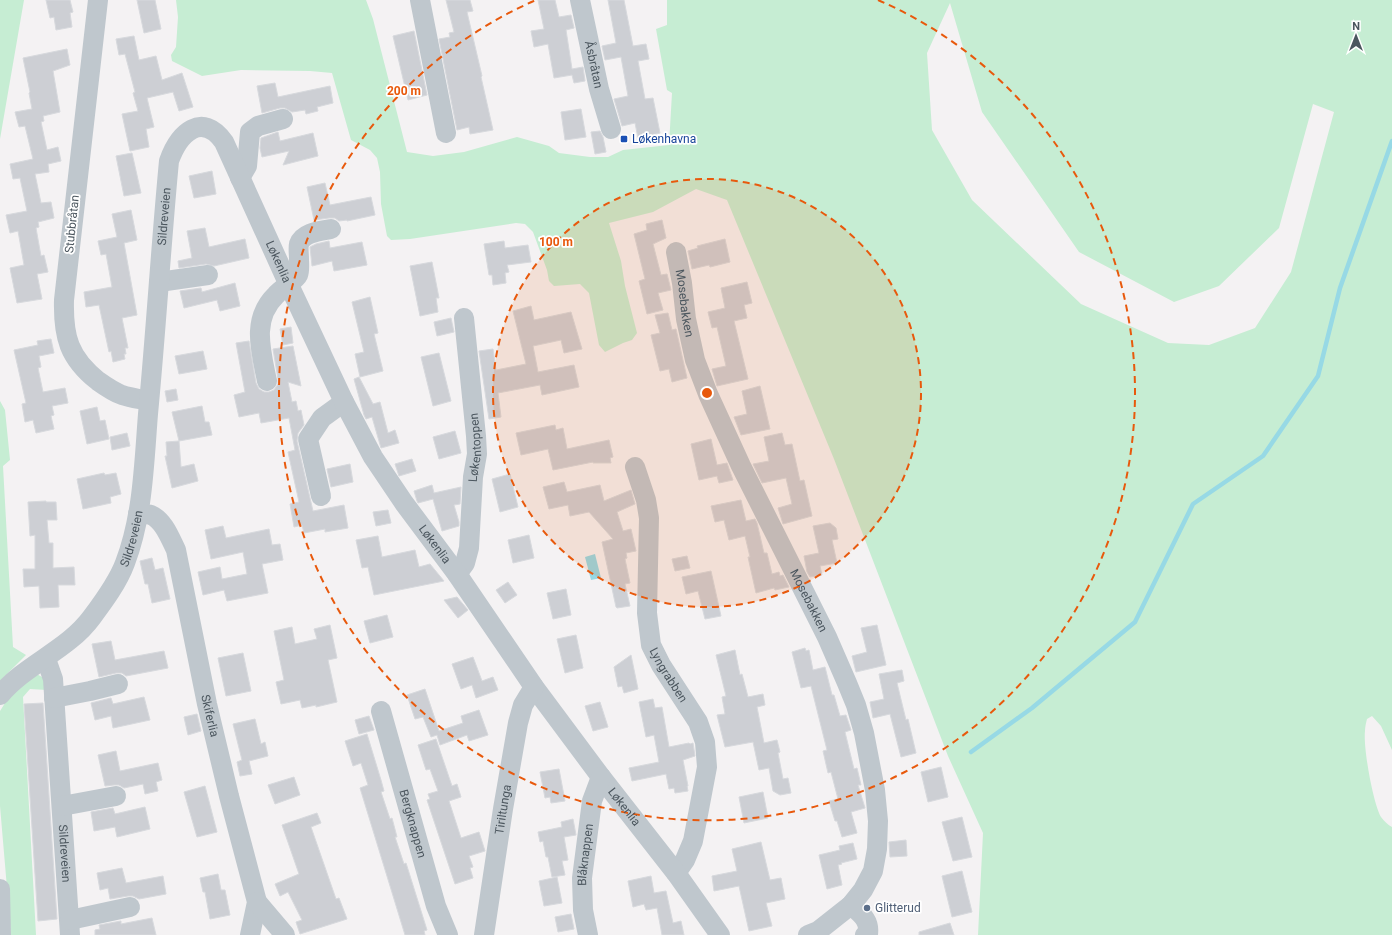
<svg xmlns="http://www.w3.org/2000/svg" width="1392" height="935" font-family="Roboto,sans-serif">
<rect width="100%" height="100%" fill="#f4f2f3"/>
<path fill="#c6edd3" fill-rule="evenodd" d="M0,0H24L0,139Z
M176,0H366L373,19L407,152L433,156L464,152L517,137L549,146L559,153L590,157H608L623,150L669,145L672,93L667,90L656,29L667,25V0H1392V750L1381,726L1372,716L1367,719C1366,723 1365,727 1365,731C1363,747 1373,803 1381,817C1384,821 1388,825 1392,827V935H978L983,833L948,756L834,459L727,200L696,189L653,212L609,223L621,261L625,286L637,333L632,340L623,343L605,352L599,345L589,293L580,284L554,286L549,281L547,270L533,232L525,224L516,223L410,239L391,240L387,236L381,204L380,172L377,158L370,150L351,140L332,73L310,71L241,70L202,76L172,61L171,55L176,47L178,17ZM950,3L982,112L1079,252L1174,302L1219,286L1279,228L1313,104L1334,112L1291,272L1255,328L1209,345L1168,343L1081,304L972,200L932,130L927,53Z
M0,401L5,410L10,460L3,466L13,647L26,655L0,681Z
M37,674L45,679L47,690L30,689L23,697L36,935H11L0,806V711L12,692Z"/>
<path fill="#97d9e5" d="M595,554L601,578L591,580L585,557Z"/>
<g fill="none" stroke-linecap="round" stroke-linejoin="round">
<path stroke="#97d9e5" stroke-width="4.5" d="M971,752L1032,708L1135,622L1193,504L1263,456L1318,376L1340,288L1392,141"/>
</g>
<path fill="#cdcfd4" stroke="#d7d9dd" d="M46,0H70L73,12L70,13L72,27L56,30L54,17L50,18Z
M137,0H155L161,29L144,33Z
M446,0H470L473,11L467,12L482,76L481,77L493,130L470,134L469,127L457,130L439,39L450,37L449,33L454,32Z
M538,0H555L559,17L571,15L574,28L566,30L572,69L583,67L585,81L574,83L572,75L554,78L548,44L534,47L531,31L544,29Z
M608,0H624L633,46L646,44L649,59L638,61L645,99L653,98L660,133L638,138L635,123L622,126L614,99L628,96L621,57L605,60L602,46L616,43Z
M414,31L427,95L408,100L393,36Z
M134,36L139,60L156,56L162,80L182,73L193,107L179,111L173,92L147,98L154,127L146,129L149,147L130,151L122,114L138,111L133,93L135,92L125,54L119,55L116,39Z
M67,49L70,65L53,71L60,112L43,116L44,121L41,122L47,150L58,147L61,161L48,164L49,172L35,174L41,203L51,202L54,218L38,222L39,227L36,228L41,256L44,255L48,272L37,274L42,299L17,303L10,268L24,265L18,231L10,233L6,215L27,211L20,178L13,179L10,164L33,159L25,126L19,127L15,112L32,109L29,93L30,92L23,58Z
M275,83L278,97L330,86L333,103L317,107L318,111L306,114L305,110L292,112L285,108H280L262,113L257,86Z
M581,109L586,137L565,140L561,112Z
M600,131L603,137L606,152L595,154L591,132Z
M278,132L280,141L313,133L318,156L283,165L289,151L262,157L260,148L261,138Z
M132,153L141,193L124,196L116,156Z
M212,171L216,194L194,198L189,176Z
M325,183L330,205L371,197L375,215L347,221V220L339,221L335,218H329L314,220L307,187Z
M131,210L137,240L124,243L137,315L122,318L128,348H125L126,354H124L125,359L113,362L111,351L109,352L99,305L86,307L84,292L112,287L106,254L101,255L98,241L117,237L112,214Z
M662,220L666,238L653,244L661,275L667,274L671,290L658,293L663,310L647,314L639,281L645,279L634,234L647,230L646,224Z
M205,228L209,247L245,239L249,258L214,266L206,264L179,268L178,261L192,258L187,231Z
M725,239L730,262L710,267L709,265L692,269L688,251L698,248L697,246Z
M329,241L330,248L362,242L367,265L334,271L332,261L312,266L310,247L316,244Z
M504,241L505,248L528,245L531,262L507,265L509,272L505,273L506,283L493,285L492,275H489L484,244Z
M432,262L439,298H436L438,312L420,316L410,266Z
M747,282L752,303L744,305L747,318L734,321L748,379L717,386L712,369L726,366L717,327L712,328L708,312L725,308L721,288Z
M235,283L240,306L220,311L217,300L184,308L180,291L201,288L202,292Z
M370,297L378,333L374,334L383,371L360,377L355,354L364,352L352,302Z
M531,306L534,320L571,312L582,349L564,353L561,340L533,346L538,372L574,365L579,387L542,395L540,385L498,393L501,417L489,419L479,351L493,349L496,370L526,364L513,311Z
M668,313L672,330L676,329L687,378L672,382L669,369L660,371L651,335L660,333L655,315Z
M451,318L454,332L437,336L434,322Z
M291,327L293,343L283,345L280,329Z
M51,339L54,353L39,356L41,367L38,368L43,392L65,388L68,403L52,406L54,415L51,416L54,429L36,433L33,420L25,422L22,404L26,403L14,350L38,345L37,341Z
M249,341L256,383L259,389L264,392H269L274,390L278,384V379L273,349L293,346L301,386L288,382L292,402L296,401L298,411L301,410L304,425L298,433L297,441L313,511L344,505L348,528L325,532V529L304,533L302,525L294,527L290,504L299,502L288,452L295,450L289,418L261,423L259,413L239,417L234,395L245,392L236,343Z
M203,351L207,369L179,374L175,356Z
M439,353L451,401L433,406L421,357Z
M359,377L373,404L380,402L388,433L395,430L399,443L381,448L372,417L366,419L364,415L354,379Z
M760,386L770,429L741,435L734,417L747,414L742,391Z
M176,389L178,400L167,402L165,391Z
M202,406L205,422H209L212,435L179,441L181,467L194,464L198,481L172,488L165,456H167L166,442L179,441L172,412Z
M97,407L100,421L105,420L109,439L87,444L80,411Z
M555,425L556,430L563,428L567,449L609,440L613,457L610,458L611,463H593V462L553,470L548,449L521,455L516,433Z
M455,431L461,453L439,459L433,437Z
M127,433L130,446L112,450L110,437Z
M782,433L785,445L792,444L800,481L804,480L812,516L783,524L778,508L792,504L786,478L762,483L753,464L769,461L764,437Z
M711,439L717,465L727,463L733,480L719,483L717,476L699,480L691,444Z
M412,459L416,471L399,476L395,464Z
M350,464L353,482L331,487L327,469Z
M104,473L105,475L116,473L121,494L110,497L111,503L83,509L77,479Z
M510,474L518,507L500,512L492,479Z
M564,482L567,492L600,485L604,501L631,490L635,504L617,512L623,531L631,529L636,551L626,553L627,558L625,559L630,583L625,584L630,606L617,608L616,607L602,542L613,539L589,512L570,516L568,505L549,509L543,487Z
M432,485L434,493L461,487L460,504L454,505L459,522V526L442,531L433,499L418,503L417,501L414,491Z
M741,500L746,521L755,519L757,523L764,553H767L772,574L779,572L780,576L783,575L789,587L775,590L774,588L756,593L748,557H750L745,536L729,540L724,520L715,522L711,506Z
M46,501V502H56L57,520H47L49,543H53V568L74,567L75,585H58L59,607L40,608L39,586L24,587L23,569H35V535L30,536L28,502Z
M388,510L391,523L376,526L373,512Z
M830,523L836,528L838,539L832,540L837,563L820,566L822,575L810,577L807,572L804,556L819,553L813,526Z
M223,526L226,538L269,529L272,545L280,544L283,560L262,564L268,593L227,601L224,590L203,595L198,572L220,567L222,579L247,574L243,552L211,559L205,530Z
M529,535L534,558L513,563L508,540Z
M378,536L382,557L415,550L419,567L430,564L444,581L374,595L368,567L362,568L356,540Z
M687,556L690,568L675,571L672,559Z
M152,558L155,570L163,568L170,599L152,603L148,584H145L140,561Z
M711,571L721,616L705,619L698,591L686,594L682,577Z
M508,582L517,595L505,603L496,590Z
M566,589L571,615L553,619L547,593Z
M457,597L468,610L458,618L444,600Z
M387,615L393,637L370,643L364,621Z
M330,625L337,658L328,660L337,702L316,707V705L302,708L300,700L281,704L276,682L284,680L274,631L292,627L295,644L317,639L314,629Z
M877,625L886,665L856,672L852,656L867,652L861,628Z
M576,635L583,668L565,673L557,639Z
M111,641L115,660L164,651L168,668L126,676L122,673H116L99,677L92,644Z
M805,648L806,651L809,650L813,670L825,667L832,695H834L840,716L846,715L851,730L845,732L854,769L857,768L861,785H858L865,808L851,812L857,833L842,837L837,821H835L829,801L838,799L831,772L828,773L823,751L827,750L811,686L801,688L792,652Z
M735,650L740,675L742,674L748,697L763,694L765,705L757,707L764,743L777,740L780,752L778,753L783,779L788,778L791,793L780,795L773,791L769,768L759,770L753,742L725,747L717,715L725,714L722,697L726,696L716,655Z
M243,653L251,691L226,696L218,658Z
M631,655L638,689L624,693L622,686L618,687L614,667Z
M473,657L482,681L493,677L498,690L476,698L472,685L461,689L452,664Z
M902,670L904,681L897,683L906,720L908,719L916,753L901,757L890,714L873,718L870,702L884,699L879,674Z
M425,689L439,731L463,723L461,716L479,710L488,735L469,741L467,735L440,745L437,735L431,737L423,717L415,719L407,695Z
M144,697L150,720L113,728L111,716L95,720L91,703L111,698L113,704Z
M653,699L655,708L662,707L669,747L689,743L690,744L693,743L695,756L683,760L688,786H687L688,791L675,793L674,788L669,789L666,774L632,781L629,768L659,762L654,735L646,737L639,702Z
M600,702L608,727L593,731L585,706Z
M43,703L57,919L38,921L24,704Z
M197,714L201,731L188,735L184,717Z
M369,716L374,730L359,734L355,720Z
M255,719L261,744L265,742L268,756L249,761L252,774L240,776L237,762L242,760L233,724Z
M367,734L381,780L384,791L381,792L390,819L392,818L397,837H395L404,864L406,863L427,930L424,931L425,935H405L360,788L368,785L361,763L353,766L345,741Z
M436,739L452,786L457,784L461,797L449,801L461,838L479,832L485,851L469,856L473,867L470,868L473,878L455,884L427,800L430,799L428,794L438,791L430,769L426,770L418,745Z
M116,751L120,771L158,763L162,780L156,782L158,791L145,794L143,784L124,788L119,785H114L105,786L98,755Z
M941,767L948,797L928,802L921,772Z
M559,769L565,801L551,803L550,797L545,798L540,772Z
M294,777L300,795L275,804L268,785Z
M205,786L217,832L197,837L184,792Z
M763,792L768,818L744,823L739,797Z
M145,807L150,829L117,837L115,827L94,831L91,812L113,808L115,814Z
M317,813L321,823L311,827L336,899L339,898L347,919L300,934L296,922L302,920L288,892L280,896L275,884L299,874L282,825Z
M962,817L972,857L953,861L942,822Z
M573,819L576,835L564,837L568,860L562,861L565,875L552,877L548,857H546L543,841L540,842L538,832L562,827L561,822Z
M906,840L907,856L890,857L889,842Z
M761,842L770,880L781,878L785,899L766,903L772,926L749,931L739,886L714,891L712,876L737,871L732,849Z
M853,843L857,859L841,863L842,864L838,865L842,885L827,889L819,855L840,850L839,846Z
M122,868L126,883L163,876L166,894L139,899L133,896H128L110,899L108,888L100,890L97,873Z
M962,871L972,912L952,917L942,876Z
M218,874L221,890H225L230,915L210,919L205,892H203L200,878Z
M651,876L654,893L666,891L673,923L681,921L684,935H662L657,908L646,910L644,904L633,907L628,881Z
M557,877L562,903L544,906L539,881Z
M571,914L574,929L558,932L555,917Z
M152,918L156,935H95V930L100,929L99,925L121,921V924Z
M950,923L954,935H919V932Z"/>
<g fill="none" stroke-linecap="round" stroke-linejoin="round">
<g stroke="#bfc7cd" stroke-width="20">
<path d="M98,0L64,300C63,337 69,358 98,381C105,386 114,392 122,395C131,398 140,399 149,401"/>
<path d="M420,0L446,133"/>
<path id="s1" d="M580,0L599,89L611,129"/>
<path d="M240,178L247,166L250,132L258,126L283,119"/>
<path id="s2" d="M676,252L682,283L686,319L695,360L708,394L741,466L827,637L847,683L856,705L864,733L875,790L878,821L877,849L873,871L863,890L851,905L818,931L808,935"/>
<path d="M159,282L208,275"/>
<path d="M267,381C261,351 251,319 276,295C281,289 296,280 298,275C300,270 299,264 299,259C299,255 298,248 299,244C303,232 321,231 331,229"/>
<path id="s3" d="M635,467L646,500L649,518L647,613L651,645L661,665L698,722L705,742L707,767L693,841L685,860L676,873"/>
<path d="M321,496L308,439L322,418L344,402"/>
<path id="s4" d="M138,514C142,514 148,514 151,515C164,521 170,538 176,550L207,704L229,796L257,902L250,935"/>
<path id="s5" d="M457,574L465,563L469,548L473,477L477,454L476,436L464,318"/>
<path id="s6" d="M46,659L53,679L70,935"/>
<path id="s7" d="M0,695C26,664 68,650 92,617C104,601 118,582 125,563C143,516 144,464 148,414C156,330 161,245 169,161C179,133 202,111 224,142L288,283L344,402L373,457L404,503L457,574L534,687L601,777L676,873L720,935"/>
<path d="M54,698L90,691L118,684"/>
<path id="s8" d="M381,711L436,906L448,935"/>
<path d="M62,806L116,796"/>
<path d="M0,889L1,935"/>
<path d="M257,902L285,935"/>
<path d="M851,905C861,914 870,920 868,934L865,935"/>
<path d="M70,920L130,907"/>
<path id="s9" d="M484,935L503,809L518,723L523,705L534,687"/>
<path id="s10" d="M588,935L583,910L582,878L592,801L601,777"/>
</g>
</g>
<circle cx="707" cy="393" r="214" fill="#e8590c" fill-opacity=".12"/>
<g fill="none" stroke="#e8590c" stroke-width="2" stroke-dasharray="7 5">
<circle cx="707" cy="393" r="214"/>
<path d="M878 0A428 428 0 1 1 536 0"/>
</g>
<rect fill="#1a4fb4" stroke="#fff" stroke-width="1.5" x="620" y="135" width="8" height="8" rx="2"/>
<circle fill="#5c6f8a" stroke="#fff" stroke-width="1.5" cx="867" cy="908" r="4"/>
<g text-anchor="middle" stroke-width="3.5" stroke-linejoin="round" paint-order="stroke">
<g font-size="12" fill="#4b565e" stroke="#fff">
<text dy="4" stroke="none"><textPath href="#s1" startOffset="66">Åsbråtan</textPath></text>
<text dy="4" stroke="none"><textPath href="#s7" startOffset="534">Sildreveien</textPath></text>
<text transform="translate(72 224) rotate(-84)" y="4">Stubbråtan</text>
<text dy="4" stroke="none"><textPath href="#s7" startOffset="799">Løkenlia</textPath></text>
<text dy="4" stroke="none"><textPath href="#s2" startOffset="52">Mosebakken</textPath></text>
<text dy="4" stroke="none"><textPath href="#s5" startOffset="130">Løkentoppen</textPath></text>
<text dy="4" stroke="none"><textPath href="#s7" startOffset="210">Sildreveien</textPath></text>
<text dy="4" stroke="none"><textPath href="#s7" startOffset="1123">Løkenlia</textPath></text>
<text dy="4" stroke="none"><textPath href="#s2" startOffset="376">Mosebakken</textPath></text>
<text dy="4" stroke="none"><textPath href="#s3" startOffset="215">Lyngrabben</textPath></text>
<text dy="4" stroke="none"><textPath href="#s4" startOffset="226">Skiferlia</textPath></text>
<text dy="4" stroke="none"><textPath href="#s7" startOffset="1447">Løkenlia</textPath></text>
<text dy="4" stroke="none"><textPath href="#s9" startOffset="127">Tiriltunga</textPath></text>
<text dy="4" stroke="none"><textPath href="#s8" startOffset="117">Bergknappen</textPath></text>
<text dy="4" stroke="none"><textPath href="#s6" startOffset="196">Sildreveien</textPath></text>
<text dy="4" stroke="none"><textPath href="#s10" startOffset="81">Blåknappen</textPath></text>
</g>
<g font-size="12" fill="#164399" stroke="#fff" text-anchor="start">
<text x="632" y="143">Løkenhavna</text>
</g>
<g font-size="12" fill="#4e5e75" stroke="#fff" text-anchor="start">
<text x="875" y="912">Glitterud</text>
</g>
</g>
<circle cx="707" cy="393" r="6" fill="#e8590c" stroke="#fff" stroke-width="2"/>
<g font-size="12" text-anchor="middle" font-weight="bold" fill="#e8590c" stroke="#fff" stroke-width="3.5" stroke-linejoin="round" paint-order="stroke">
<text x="404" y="95">200 m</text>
<text x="556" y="246">100 m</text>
</g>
<g transform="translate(1356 36)" stroke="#ffffff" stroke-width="3" paint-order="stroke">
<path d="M0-3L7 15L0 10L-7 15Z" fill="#4b565e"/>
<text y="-6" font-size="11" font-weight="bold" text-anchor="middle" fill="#4b565e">N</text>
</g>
</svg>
